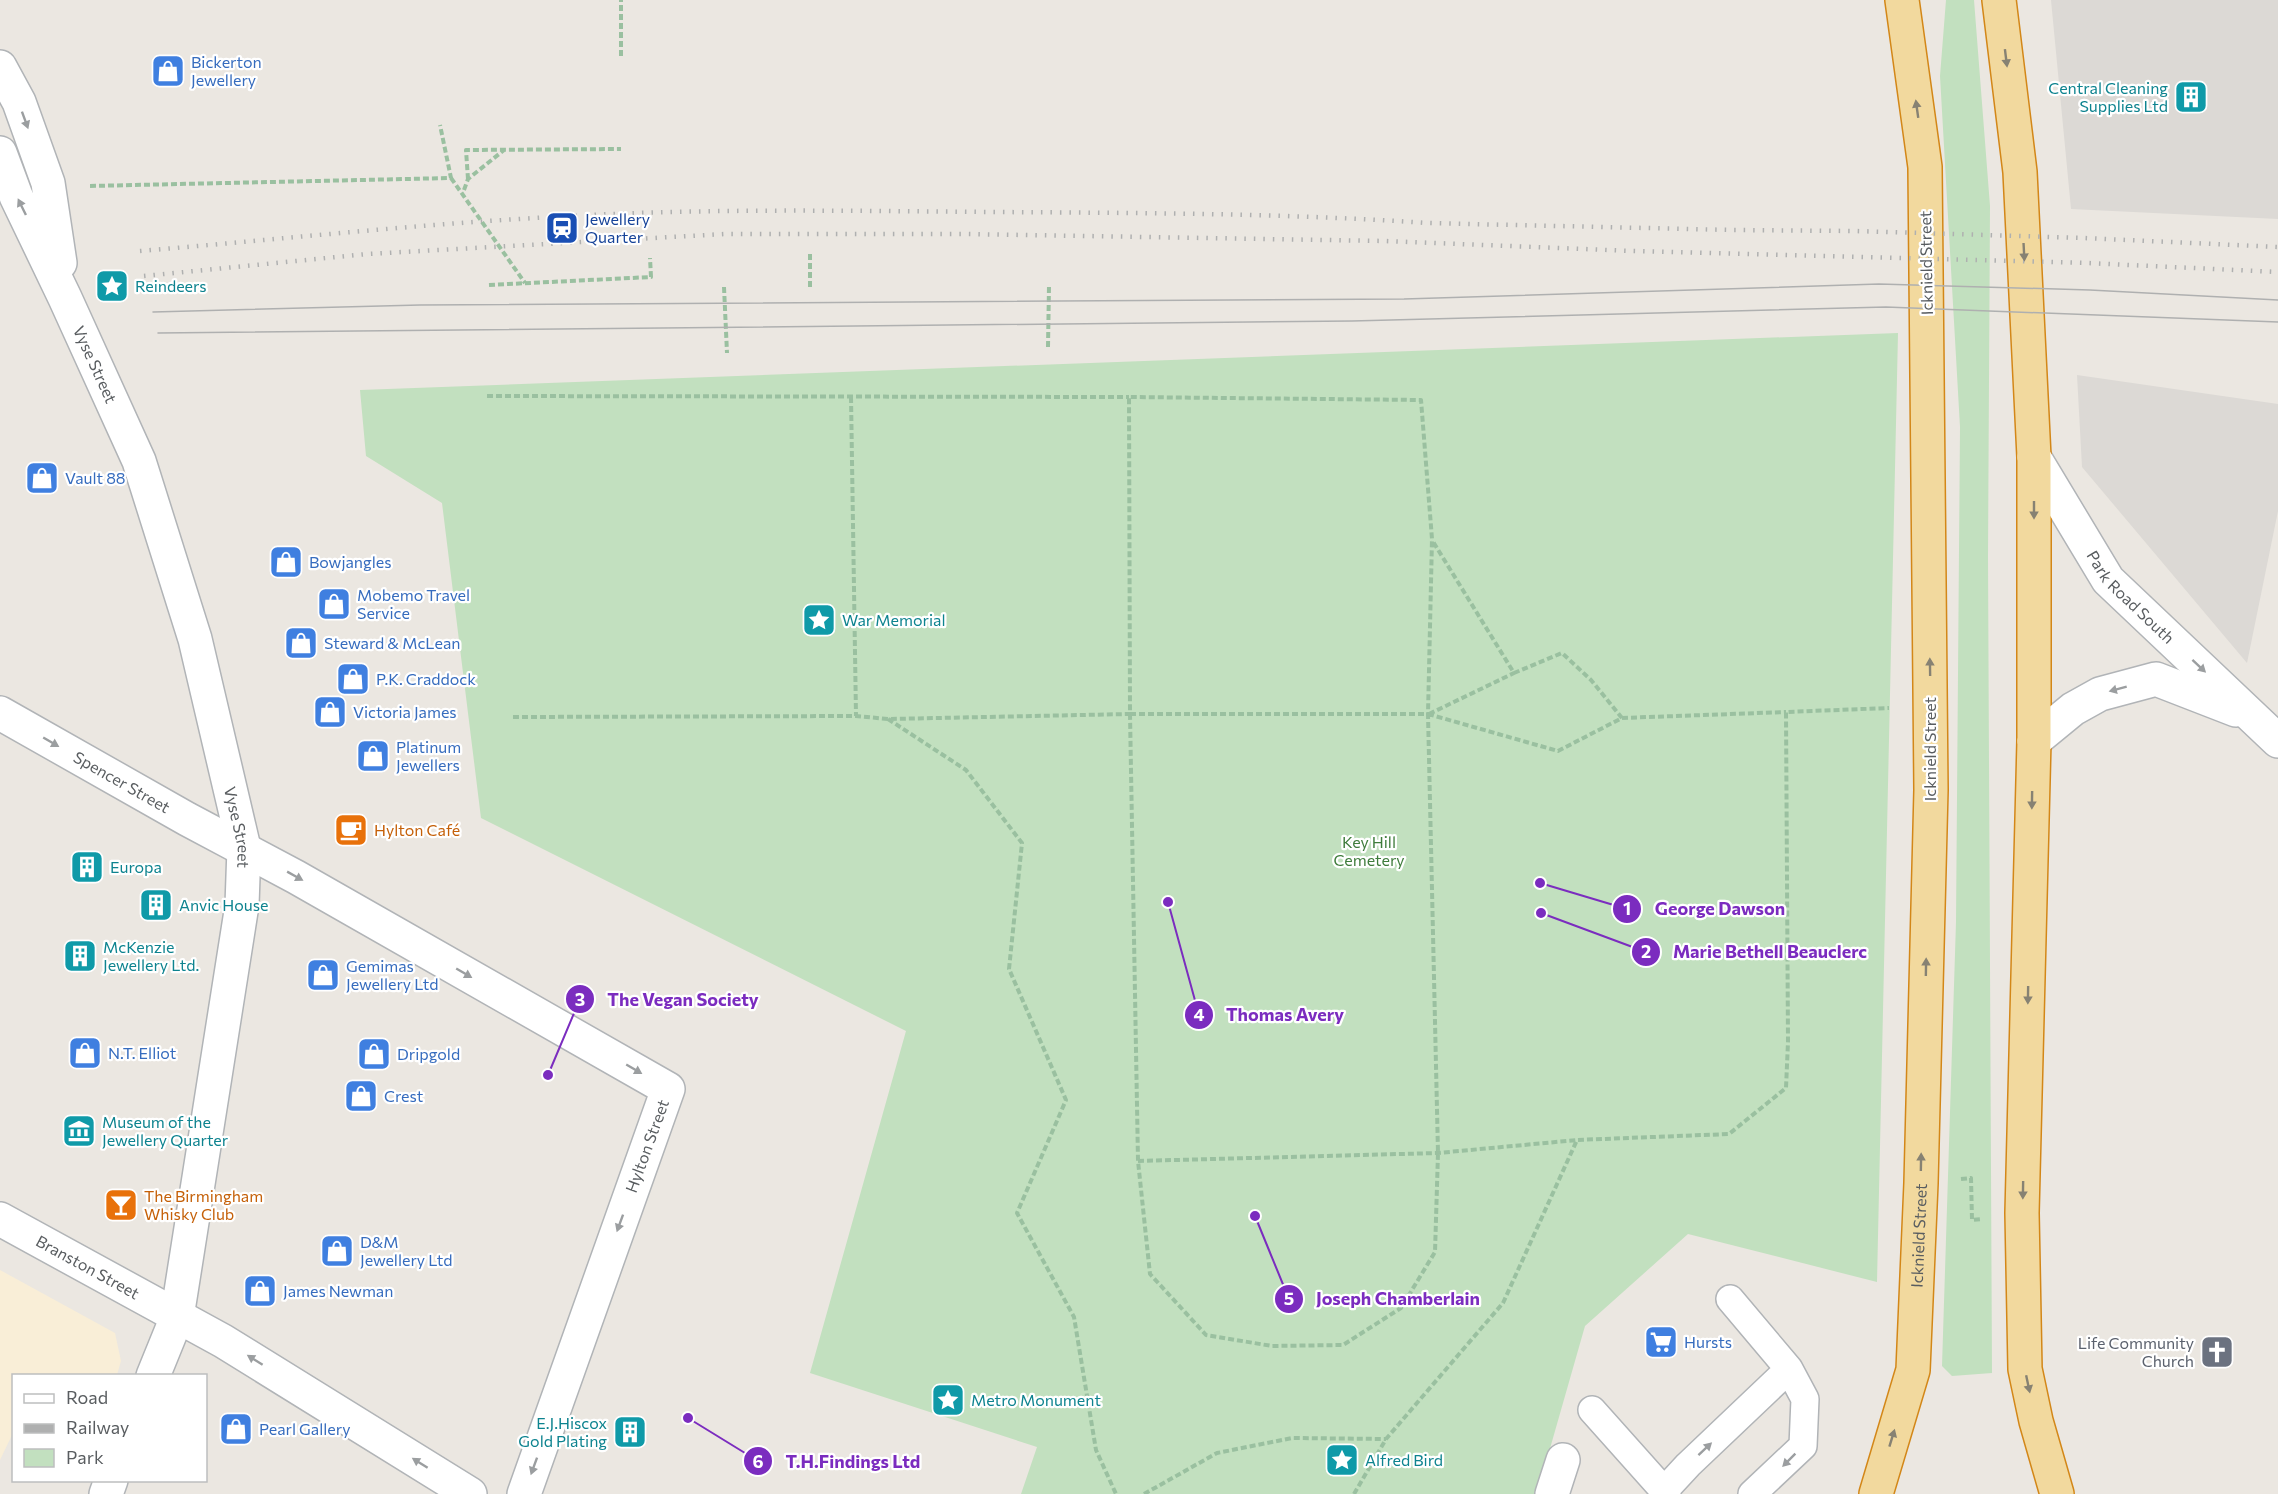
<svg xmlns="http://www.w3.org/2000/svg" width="2278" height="1494" font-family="Commissioner,sans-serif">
<rect width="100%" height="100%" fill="#ebe7e1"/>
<path fill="#f9eed7" d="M0,1270L115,1333L121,1361L117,1375L14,1376L13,1433L0,1460Z"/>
<path fill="#dcd9d5" d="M2051,0H2278V219L2071,209Z
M2077,375L2278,404V511L2247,663L2082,467Z"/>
<path fill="#c2e0bf" d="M1946,0H1974L1990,206L1988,557L1992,1373L1952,1376L1942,1366L1956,922L1960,427L1940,76Z
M1898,333L1877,1282L1688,1234L1585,1326L1537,1494H1021L1037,1447L810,1373L906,1031L481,818L442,503L366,456L360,390Z"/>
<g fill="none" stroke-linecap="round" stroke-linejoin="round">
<g stroke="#b1b4b7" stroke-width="30">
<path id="service" d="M1730,1299L1789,1369
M1592,1410L1667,1494
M1664,1491L1688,1465L1789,1369L1805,1399L1803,1446L1752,1494"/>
</g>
<g stroke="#b1b4b7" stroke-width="36">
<g id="minor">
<path id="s1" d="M2034,457L2108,580L2278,741"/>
<path id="s2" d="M0,713L187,819L296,877L668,1089L524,1494"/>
<path d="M2034,741L2073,709L2100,694L2156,679L2236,710"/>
<path id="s3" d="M0,1219L223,1341L470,1494"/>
<path d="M1552,1494L1563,1460"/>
</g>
</g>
<g stroke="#b1b4b7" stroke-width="36">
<g id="tertiary">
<path d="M0,67L19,102L48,183L60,263"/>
<path id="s4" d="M0,153L16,196L65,298L139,461L195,639L244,848L242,905L177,1317L153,1376"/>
<path d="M106,1494L111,1480"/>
</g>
</g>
<g stroke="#d38718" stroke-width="36">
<g id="trunk">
<path d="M1999,0L2020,172L2034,457V741L2022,1213L2025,1369L2036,1421L2057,1494"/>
<path id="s5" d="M1876,1494L1913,1370L1921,1183L1931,790L1925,167L1902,0"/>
</g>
</g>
<path stroke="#9ac0a0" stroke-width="4" stroke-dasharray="6 3" stroke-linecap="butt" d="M621,56V0
M468,179L466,150L621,149
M90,186L451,178L440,125
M464,190L468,179L504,150
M810,254V287
M489,285L651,277L650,258
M724,287L727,353
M1048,347L1049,286
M487,396L1129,397
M851,397L856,716
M1130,714H1428L1438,1153L1435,1252L1401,1308L1343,1345L1272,1346L1206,1335L1150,1274L1138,1161Z
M1428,714L1558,751L1622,718L1591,680L1562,653L1514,673L1432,540
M1429,714L1514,673
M513,717L856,716L888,719L1130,714L1129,397L1421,400L1432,539L1428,714
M1622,718L1786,712
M888,719L966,770L1022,843L1009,969L1066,1100L1017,1213L1074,1317L1096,1450L1116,1494
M1138,1161L1438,1153L1577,1140
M1961,1179L1971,1178L1972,1220L1982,1219
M1144,1494L1217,1453L1292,1438L1386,1439
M1354,1494L1386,1439L1503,1303L1577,1140L1729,1134L1786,1088L1788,1042L1786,712L1889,708"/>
<use href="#service" stroke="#fff" stroke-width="27"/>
<use href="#minor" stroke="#fff" stroke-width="33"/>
<use href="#tertiary" stroke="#fff" stroke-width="33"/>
<use href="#trunk" stroke="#f2d99e" stroke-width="33"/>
<path stroke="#afb0b0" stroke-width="1.5" d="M153,312L420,305L1404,299L1879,284L2090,290L2278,300
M158,333L1352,321L1886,307L2278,322"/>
<path stroke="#afb0b0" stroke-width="4.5" stroke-dasharray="1.5 8" stroke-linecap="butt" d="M140,251C284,239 428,223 572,216C713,208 853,211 994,212C1138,213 1283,213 1427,223L1733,230L1855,231L2084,238L2278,247
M144,276L367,254L725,234H965L1385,241L1633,251L2087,263L2278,272"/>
<path stroke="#9ac0a0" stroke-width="4" stroke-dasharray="6 3" stroke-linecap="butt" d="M451,178L525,283"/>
</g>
<defs><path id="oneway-solid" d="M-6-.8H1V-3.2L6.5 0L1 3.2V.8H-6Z" transform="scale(1.5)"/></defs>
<g fill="#878273">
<use href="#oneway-solid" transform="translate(2006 58) rotate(83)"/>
<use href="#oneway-solid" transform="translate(1917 109) rotate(-98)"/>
<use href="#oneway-solid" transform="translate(2024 252) rotate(87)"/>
<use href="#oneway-solid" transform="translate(2034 510) rotate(90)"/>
<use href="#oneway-solid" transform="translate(1930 667) rotate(-91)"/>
<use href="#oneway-solid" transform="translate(2032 800) rotate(91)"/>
<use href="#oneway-solid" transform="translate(1926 967) rotate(-89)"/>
<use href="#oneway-solid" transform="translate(2028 995) rotate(91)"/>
<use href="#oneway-solid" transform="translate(1921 1162) rotate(-89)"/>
<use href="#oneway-solid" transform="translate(2023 1190) rotate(91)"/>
<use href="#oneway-solid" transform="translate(2028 1384) rotate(78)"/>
<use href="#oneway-solid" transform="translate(1892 1438) rotate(-73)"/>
</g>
<g fill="#9b9ea0">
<use href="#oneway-solid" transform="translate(25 120) rotate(70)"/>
<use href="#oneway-solid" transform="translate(22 207) rotate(-116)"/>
<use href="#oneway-solid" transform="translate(2199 666) rotate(43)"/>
<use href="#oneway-solid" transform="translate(2118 689) rotate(165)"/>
<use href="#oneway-solid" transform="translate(51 742) rotate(30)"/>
<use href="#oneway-solid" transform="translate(295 876) rotate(29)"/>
<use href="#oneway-solid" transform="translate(464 973) rotate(30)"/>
<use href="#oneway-solid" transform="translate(634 1069) rotate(30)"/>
<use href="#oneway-solid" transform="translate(620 1223) rotate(110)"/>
<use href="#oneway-solid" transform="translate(255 1360) rotate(-148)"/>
<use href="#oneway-solid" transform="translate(1705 1449) rotate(-43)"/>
<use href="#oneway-solid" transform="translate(1789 1460) rotate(135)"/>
<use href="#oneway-solid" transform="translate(420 1463) rotate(-148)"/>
<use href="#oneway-solid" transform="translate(534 1466) rotate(110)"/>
</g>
<defs>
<g id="shop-square" transform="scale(1.725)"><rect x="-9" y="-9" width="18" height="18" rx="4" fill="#3f7fe0" stroke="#fff"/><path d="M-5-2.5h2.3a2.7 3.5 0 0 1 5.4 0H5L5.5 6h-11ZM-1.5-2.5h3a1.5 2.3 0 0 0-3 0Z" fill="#fff"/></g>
<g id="building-square" transform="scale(1.725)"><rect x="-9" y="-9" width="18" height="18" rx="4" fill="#0f9aa8" stroke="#fff"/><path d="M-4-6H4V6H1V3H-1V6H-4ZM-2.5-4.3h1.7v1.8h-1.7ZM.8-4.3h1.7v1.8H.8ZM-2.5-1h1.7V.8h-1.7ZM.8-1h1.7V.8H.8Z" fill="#fff"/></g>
<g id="station-square" transform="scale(1.725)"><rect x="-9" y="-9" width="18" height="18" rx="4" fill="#1a4fb4" stroke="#fff"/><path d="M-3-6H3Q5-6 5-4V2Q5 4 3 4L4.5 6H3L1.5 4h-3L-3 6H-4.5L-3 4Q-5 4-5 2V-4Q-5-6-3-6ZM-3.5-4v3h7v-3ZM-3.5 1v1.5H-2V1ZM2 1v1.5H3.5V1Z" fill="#fff"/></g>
<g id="sight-square" transform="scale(1.725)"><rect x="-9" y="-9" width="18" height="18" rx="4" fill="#0f9aa8" stroke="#fff"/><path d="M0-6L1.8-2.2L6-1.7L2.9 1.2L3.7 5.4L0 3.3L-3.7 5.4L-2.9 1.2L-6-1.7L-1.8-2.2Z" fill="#fff"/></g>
<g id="cafe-square" transform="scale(1.725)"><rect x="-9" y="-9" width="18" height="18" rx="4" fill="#e8710a" stroke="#fff"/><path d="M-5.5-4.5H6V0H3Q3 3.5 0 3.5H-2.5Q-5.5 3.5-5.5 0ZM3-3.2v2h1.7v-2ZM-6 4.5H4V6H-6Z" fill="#fff"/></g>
<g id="museum-square" transform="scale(1.725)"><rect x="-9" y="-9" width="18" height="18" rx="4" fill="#0f9aa8" stroke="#fff"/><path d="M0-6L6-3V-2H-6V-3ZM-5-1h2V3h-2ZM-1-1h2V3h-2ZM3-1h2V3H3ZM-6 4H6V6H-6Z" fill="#fff"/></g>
<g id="bar-square" transform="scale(1.725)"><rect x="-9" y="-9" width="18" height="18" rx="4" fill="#e8710a" stroke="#fff"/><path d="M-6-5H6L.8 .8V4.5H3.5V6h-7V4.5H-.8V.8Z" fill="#fff"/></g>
<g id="supermarket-square" transform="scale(1.725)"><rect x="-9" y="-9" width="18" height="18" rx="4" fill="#3f7fe0" stroke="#fff"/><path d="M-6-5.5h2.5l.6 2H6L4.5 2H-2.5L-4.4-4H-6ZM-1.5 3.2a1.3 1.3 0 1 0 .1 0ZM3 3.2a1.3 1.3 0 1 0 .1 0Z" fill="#fff"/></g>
<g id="church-square" transform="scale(1.725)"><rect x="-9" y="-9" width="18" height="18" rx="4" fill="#6b7280" stroke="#fff"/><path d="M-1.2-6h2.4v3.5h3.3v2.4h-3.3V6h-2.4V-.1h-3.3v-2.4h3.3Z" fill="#fff"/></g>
</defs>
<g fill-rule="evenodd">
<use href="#shop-square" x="168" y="71"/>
<use href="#building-square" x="2191" y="97"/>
<use href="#station-square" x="562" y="228"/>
<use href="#sight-square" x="112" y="286"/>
<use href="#shop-square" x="42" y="478"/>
<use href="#shop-square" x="286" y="562"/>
<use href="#shop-square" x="334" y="604"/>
<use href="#sight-square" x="819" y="620"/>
<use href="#shop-square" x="301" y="643"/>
<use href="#shop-square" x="353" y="679"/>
<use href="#shop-square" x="330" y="712"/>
<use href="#shop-square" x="373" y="756"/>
<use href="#cafe-square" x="351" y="830"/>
<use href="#building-square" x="87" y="867"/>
<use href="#building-square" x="156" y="905"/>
<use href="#building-square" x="80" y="956"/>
<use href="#shop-square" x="323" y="975"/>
<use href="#shop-square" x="85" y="1053"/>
<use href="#shop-square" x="374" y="1054"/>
<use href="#shop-square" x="361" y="1096"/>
<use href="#museum-square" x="79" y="1131"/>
<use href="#bar-square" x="121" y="1205"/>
<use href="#shop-square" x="337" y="1251"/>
<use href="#shop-square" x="260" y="1291"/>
<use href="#supermarket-square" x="1661" y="1342"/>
<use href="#church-square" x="2217" y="1352"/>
<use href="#sight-square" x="948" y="1400"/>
<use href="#shop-square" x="236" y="1429"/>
<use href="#building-square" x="630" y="1432"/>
<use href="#sight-square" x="1342" y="1460"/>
</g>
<g text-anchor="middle" stroke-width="4.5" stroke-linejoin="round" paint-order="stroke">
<g font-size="16" fill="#366cbe" stroke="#fff" text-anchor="start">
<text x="191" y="68">Bickerton<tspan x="191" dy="18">Jewellery</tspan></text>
<text x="65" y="484">Vault 88</text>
<text x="309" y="568">Bowjangles</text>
<text x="357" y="601">Mobemo Travel<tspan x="357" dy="18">Service</tspan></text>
<text x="324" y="649">Steward &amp; McLean</text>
<text x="376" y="685">P.K. Craddock</text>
<text x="353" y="718">Victoria James</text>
<text x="396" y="753">Platinum<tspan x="396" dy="18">Jewellers</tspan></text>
<text x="346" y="972">Gemimas<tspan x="346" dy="18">Jewellery Ltd</tspan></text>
<text x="108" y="1059">N.T. Elliot</text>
<text x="397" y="1060">Dripgold</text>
<text x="384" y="1102">Crest</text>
<text x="360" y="1248">D&amp;M<tspan x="360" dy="18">Jewellery Ltd</tspan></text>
<text x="283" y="1297">James Newman</text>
<text x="1684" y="1348">Hursts</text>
<text x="259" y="1435">Pearl Gallery</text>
</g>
<g font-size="16" fill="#0d838f" stroke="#fff" text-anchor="start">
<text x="2168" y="94" text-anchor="end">Central Cleaning<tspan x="2168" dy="18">Supplies Ltd</tspan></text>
<text x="135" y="292">Reindeers</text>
<text x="842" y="626">War Memorial</text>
<text x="110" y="873">Europa</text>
<text x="179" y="911">Anvic House</text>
<text x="103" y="953">McKenzie<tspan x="103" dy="18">Jewellery Ltd.</tspan></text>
<text x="102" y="1128">Museum of the<tspan x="102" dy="18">Jewellery Quarter</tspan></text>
<text x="971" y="1406">Metro Monument</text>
<text x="607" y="1429" text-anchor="end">E.J.Hiscox<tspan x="607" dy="18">Gold Plating</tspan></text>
<text x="1365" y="1466">Alfred Bird</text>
</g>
<g font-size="16" fill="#164399" stroke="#fff" text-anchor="start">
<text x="585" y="225">Jewellery<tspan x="585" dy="18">Quarter</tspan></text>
</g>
<g font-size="16" fill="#595d60" stroke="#fff">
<text transform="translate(1926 263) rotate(-91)" y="6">Icknield Street</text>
<text dy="6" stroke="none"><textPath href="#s4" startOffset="232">Vyse Street</textPath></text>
<text dy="6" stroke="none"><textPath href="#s1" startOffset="171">Park Road South</textPath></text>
<text transform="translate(1930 749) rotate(-90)" y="6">Icknield Street</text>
<text dy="6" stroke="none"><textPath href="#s2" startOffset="140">Spencer Street</textPath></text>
<text dy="6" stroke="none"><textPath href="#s4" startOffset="718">Vyse Street</textPath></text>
<text transform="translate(647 1146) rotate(-70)" y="6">Hylton Street</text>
<text dy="6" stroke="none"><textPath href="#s5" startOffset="264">Icknield Street</textPath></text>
<text dy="6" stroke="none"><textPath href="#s3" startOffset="100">Branston Street</textPath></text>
</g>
<g font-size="16" fill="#c56008" stroke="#fff" text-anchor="start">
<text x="374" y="836">Hylton Café</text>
<text x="144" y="1202">The Birmingham<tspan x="144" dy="18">Whisky Club</tspan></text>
</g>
<g font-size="16" fill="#3f7c3c" stroke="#fff">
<text x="1369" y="848">Key Hill<tspan x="1369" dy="18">Cemetery</tspan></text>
</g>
<g font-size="16" fill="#5b616d" stroke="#fff" text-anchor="end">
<text x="2194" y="1349">Life Community<tspan x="2194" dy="18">Church</tspan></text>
</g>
</g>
<path fill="none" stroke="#7b2cbf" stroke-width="2" d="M1540 883L1627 909M1541 913L1646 952M548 1075L580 999M1168 902L1199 1015M1255 1216L1289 1299M688 1418L758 1461"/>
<g fill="#7b2cbf" stroke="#fff" stroke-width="2">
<circle cx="1540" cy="883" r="6"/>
<circle cx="1541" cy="913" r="6"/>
<circle cx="548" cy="1075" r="6"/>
<circle cx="1168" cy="902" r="6"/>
<circle cx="1255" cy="1216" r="6"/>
<circle cx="688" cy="1418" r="6"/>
<circle cx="1627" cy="909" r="15"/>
<circle cx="1646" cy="952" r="15"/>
<circle cx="580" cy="999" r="15"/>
<circle cx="1199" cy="1015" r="15"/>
<circle cx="1289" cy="1299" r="15"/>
<circle cx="758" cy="1461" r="15"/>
</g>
<g font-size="18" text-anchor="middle" font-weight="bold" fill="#fff">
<text x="1627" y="915">1</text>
<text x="1646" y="958">2</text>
<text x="580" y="1006">3</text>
<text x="1199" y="1021">4</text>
<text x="1289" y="1305">5</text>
<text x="758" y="1468">6</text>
</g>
<g font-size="18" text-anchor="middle" font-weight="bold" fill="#7b2cbf" stroke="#fff" stroke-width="4.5" stroke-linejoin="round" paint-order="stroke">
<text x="1720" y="915">George Dawson</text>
<text x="1770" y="958">Marie Bethell Beauclerc</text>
<text x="683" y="1006">The Vegan Society</text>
<text x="1285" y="1021">Thomas Avery</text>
<text x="1398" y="1305">Joseph Chamberlain</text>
<text x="853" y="1468">T.H.Findings Ltd</text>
</g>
<rect x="12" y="1374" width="195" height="108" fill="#ffffff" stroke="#bdbebf" stroke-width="1.5"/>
<rect x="24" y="1394" width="30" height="9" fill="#ffffff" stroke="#bdbebf" stroke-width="1.5"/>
<text x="66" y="1404" font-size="18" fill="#595d60">Road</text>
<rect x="24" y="1424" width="30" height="9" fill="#afb0b0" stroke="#bdbebf" stroke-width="1.5"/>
<text x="66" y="1434" font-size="18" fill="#595d60">Railway</text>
<rect x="24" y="1449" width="30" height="18" fill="#c2e0bf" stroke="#bdbebf" stroke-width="1.5"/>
<text x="66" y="1464" font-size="18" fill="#595d60">Park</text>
</svg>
